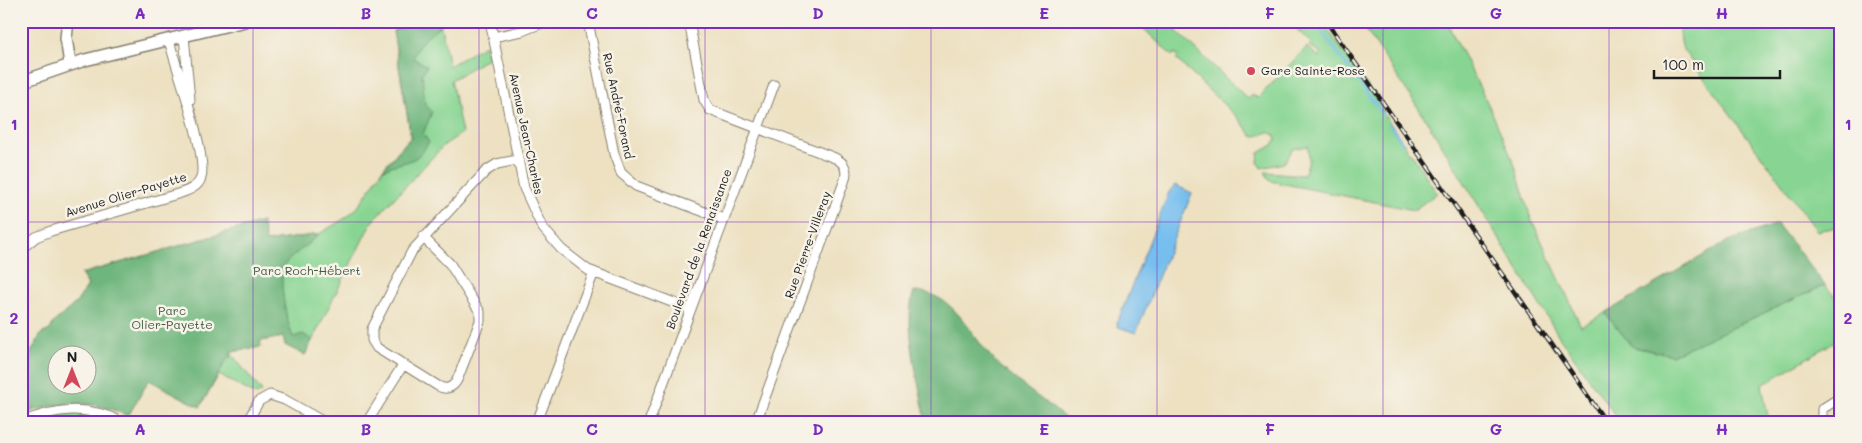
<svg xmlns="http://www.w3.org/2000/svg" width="1862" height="443" font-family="Mali,sans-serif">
<rect width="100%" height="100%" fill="#f7f3e8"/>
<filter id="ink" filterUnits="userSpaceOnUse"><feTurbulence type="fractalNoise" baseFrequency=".02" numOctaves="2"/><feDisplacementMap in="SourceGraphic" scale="10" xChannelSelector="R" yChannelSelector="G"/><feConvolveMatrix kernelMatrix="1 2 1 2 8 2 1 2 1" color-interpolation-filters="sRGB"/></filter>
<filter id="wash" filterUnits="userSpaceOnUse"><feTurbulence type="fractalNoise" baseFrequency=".0096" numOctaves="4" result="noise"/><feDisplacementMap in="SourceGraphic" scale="20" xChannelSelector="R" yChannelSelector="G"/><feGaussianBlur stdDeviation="1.12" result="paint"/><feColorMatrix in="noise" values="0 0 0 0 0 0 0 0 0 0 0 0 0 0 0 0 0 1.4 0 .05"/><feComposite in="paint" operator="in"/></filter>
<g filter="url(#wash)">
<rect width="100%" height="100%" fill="#ede1c2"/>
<path fill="#88d593" stroke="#527858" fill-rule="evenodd" d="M414,21H440L449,66L485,45L488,58L451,80L462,133L443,146L371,223L305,355L285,345L283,337L260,341L261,347L230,352L262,392L256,395L219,375L200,407L149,380L128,416C92,398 57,401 21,415V371L41,334L50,330L54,322L77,302L88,285L81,274L262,222L266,242L319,234L347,217L358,207L385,166L411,137L393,31ZM58,356H88V386H58Z
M1136,21H1166L1248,99L1252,95L1258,98L1307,47L1320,58V53L1309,45L1311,43L1288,21H1322L1382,107L1384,114L1407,148L1406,150L1411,153L1437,193L1414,210L1270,181L1265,172L1304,175L1309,160L1308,146L1293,149L1284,163L1261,168L1258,162L1259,153L1273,145L1276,141L1275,135L1269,132L1253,137L1239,119L1176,59L1178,57L1175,53L1172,56Z
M1360,21H1446L1490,108L1515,166L1530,216L1581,326L1605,313L1633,347L1672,355L1825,285L1841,304V338L1762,385L1769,422H1620L1560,338L1423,115Z
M1677,21H1841V226L1817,231L1683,50Z
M67,413L88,414L89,416L70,422L36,420Z"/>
<path fill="#6eb67d" stroke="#45694c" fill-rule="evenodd" d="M414,21H440L441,25C430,33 417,44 413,58L427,66L422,74L425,104L432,112L423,134L429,142C413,169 402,158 381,171L411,137L393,31Z
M262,222L266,242L319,234C309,244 295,253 286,263C276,275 287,323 293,337L303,334L312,340L305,355L285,345L283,337L260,341L261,347L230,352L232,356L227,359L200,407L149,380L128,416C92,398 57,401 21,415V371L41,334L50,330L54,322L77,302L88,285L81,274ZM58,356H88V386H58Z
M1777,224L1825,285L1672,355L1633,347L1605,313L1728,241Z
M914,291C956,293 969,335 995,361C1016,382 1042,399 1065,418L1066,422H926C920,386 902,325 914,291Z"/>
<path fill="#76beee" stroke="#496d85" d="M1175,185L1192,193L1136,333L1118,327L1117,323L1169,192Z"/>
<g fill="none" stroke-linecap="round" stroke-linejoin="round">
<path stroke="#76beee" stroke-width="2.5" d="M1314,21L1383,115
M1389,124L1403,144"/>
</g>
</g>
<g filter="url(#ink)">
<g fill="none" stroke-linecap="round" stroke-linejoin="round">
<g stroke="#847e6f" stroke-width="11">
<path id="street" d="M490,21L524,188L542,227L561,249L588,270L690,309
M588,21L614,154L621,173L636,186L723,219
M689,21L704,100L710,110L835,158C846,163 848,172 844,182L756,422
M184,36L190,100
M493,37L522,31L547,21
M423,237L450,264L480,312V321L458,378C454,387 447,391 438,386L377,348L372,340V329L412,251L486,171L497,164L517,160
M21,249L36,237L51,231L181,193C189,190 198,187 201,178C208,154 176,69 169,40
M22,422C55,408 88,404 121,422
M80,422L103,416
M247,422L259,401L270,395L285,400L324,422
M367,422L403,365
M537,422L594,272
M649,422L774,85
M1822,422V409L1841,397"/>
</g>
<g stroke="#847e6f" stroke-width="14">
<path id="secondary" d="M68,21L66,38L70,64
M21,82L85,60L245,21"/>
</g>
<use href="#street" stroke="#fff" stroke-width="9"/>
<use href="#secondary" stroke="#fff" stroke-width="11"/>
<g stroke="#1c1c1c" stroke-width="4.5">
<path id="rail" d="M1326,21L1606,422"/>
</g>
<use href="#rail" stroke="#f7f3e8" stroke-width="2.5" stroke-dasharray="8" stroke-linecap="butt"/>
</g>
</g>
<path fill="none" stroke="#7b2cbf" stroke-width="1" stroke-opacity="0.55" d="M253,21V422M479,21V422M705,21V422M931,21V422M1157,21V422M1383,21V422M1609,21V422M21,222H1841"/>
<circle fill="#d1495b" stroke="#f7f3e8" stroke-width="2" cx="1251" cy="71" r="5"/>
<g text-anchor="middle" stroke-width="5" stroke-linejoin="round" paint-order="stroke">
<g font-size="12" fill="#1c1c1c" stroke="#f7f3e8" text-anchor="start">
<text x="1261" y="75">Gare Sainte-Rose</text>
</g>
<g font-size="12" fill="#1c1c1c" stroke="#f7f3e8">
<text transform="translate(618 106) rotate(78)" y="4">Rue André-Forand</text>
<text transform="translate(526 134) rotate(78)" y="4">Avenue Jean-Charles</text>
<text transform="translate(126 195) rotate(-17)" y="4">Avenue Olier-Payette</text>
<text transform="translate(808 245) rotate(-70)" y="4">Rue Pierre-Villeray</text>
<text transform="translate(699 249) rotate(-70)" y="4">Boulevard de la Renaissance</text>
</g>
<g font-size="12" fill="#425d46" stroke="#f7f3e8">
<text x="307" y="275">Parc Roch-Hébert</text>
<text x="172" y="315">Parc<tspan x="172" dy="14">Olier-Payette</tspan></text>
</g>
</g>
<rect width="1862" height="443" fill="none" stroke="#f7f3e8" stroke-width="55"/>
<g transform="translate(72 370)"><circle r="24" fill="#f7f3e8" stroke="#9f9d96"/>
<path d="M0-4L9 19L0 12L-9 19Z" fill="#d1495b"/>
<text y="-8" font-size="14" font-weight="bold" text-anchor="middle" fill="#1c1c1c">N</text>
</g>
<path d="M1654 70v8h126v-8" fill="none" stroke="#1c1c1c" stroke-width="2.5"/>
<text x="1662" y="70" font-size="15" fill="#1c1c1c" stroke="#f7f3e8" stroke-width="4" paint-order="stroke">100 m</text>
<rect x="28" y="28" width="1806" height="388" fill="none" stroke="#7b2cbf" stroke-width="2"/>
<g font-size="16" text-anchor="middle" font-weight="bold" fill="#7b2cbf">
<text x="140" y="19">A</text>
<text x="366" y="19">B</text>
<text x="592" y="19">C</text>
<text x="818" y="19">D</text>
<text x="1044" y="19">E</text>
<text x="1270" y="19">F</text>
<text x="1496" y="19">G</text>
<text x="1722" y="19">H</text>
<text x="14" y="130">1</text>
<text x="1848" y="130">1</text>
<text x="14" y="324">2</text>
<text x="1848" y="324">2</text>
<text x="140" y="435">A</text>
<text x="366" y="435">B</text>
<text x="592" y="435">C</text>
<text x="818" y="435">D</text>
<text x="1044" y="435">E</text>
<text x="1270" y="435">F</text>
<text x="1496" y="435">G</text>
<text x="1722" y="435">H</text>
</g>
</svg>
